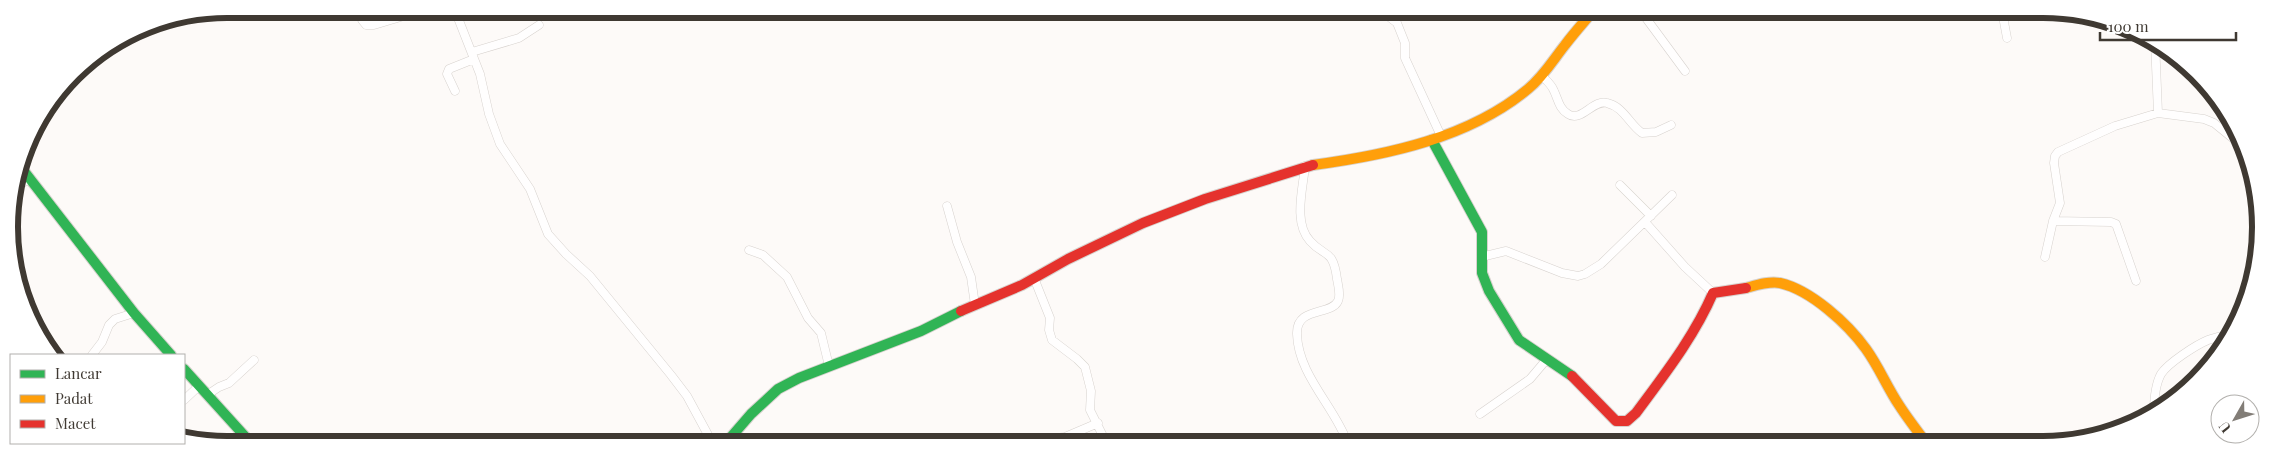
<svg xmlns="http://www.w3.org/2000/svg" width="2270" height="454" font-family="'Playfair Display',serif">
<rect width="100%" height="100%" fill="#fdfaf8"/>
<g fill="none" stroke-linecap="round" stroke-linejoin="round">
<g stroke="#d7d2ce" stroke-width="9">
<path id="street" d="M358,9L362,20L366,25H374C397,19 439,0 458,18L480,74L489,114L500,144L530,189L548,234L566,254L590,276L671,375L687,396L713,444
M1338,10L1384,13L1397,23L1405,43V58L1441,136
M1640,10L1685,71
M2002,11L2007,38
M2155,41L2158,113
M472,52L519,38L539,25
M1542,76C1546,80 1552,85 1554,91C1558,99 1559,109 1568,114C1581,123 1593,99 1607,103C1624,107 1629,124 1642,133L1656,132L1671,125
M455,91L447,74L449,69L474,59
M1305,166C1303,189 1293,222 1310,241C1325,258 1333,248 1337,279C1338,285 1341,295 1338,301C1331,316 1296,306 1297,334C1298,375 1335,407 1348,444
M1620,185L1651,216
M15,188L29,179
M947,206L957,242L971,277L975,305
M2053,221L2111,222L2116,224L2136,281
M1645,222L1685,267L1713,293
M749,250L763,255L787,277L808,318L821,333L829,366
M1481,257L1506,251L1562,273L1578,276L1585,274L1601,264L1672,195
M2045,257L2053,221L2060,203L2054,163L2055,156L2058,152L2115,126L2158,113L2204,119L2214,123L2241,145
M1034,278L1050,318L1049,330L1052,340L1077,359L1085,367L1091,391L1090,410L1107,444
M92,355L102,342L109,325L115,319L134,313
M207,395L219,387L229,383L254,360
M184,400L199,386
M2154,413C2154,401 2155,385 2161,374C2168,363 2196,345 2208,340C2216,337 2224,336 2231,334
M1480,414L1530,379L1547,359
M1034,440L1065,437L1098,423"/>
</g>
<g stroke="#d7d2ce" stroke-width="12">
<path id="fast" d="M1432,140L1482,232V273L1489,291L1519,340L1572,376
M20,166L134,313L171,355
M184,369L251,443
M725,444L751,414L778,389L799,378L921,331L961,311"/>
</g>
<g stroke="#d7d2ce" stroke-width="12">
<path id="slow" d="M1313,165C1387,155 1469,138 1528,89C1544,76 1553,60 1565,45C1574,33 1584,22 1594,10
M1746,288C1757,285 1769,281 1780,283C1811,290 1848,324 1866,349C1879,367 1887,387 1899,405C1908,419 1918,432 1928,445"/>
</g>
<g stroke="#d7d2ce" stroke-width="12">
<path id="jam" d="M961,311L1022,285L1068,259L1143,223L1205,199L1313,165
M1572,376L1616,421H1627L1636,413C1664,375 1694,337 1713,293L1746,288"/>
</g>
<use href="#street" stroke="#fffefe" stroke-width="8"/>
<use href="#fast" stroke="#30b455" stroke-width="10"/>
<use href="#slow" stroke="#ff9f0a" stroke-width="10"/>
<use href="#jam" stroke="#e5322d" stroke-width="10"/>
</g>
<path d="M0 0H2270V454H0ZM227 18H2043A209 209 0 0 1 2252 227V227A209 209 0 0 1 2043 436H227A209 209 0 0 1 18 227V227A209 209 0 0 1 227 18Z" fill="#fff" fill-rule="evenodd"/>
<path fill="none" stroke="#3f3932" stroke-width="6" d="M227 18H2043A209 209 0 0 1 2252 227V227A209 209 0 0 1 2043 436H227A209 209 0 0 1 18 227V227A209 209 0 0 1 227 18Z"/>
<rect x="10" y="354" width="175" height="90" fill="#ffffff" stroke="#b2b0ad"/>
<rect x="20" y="370" width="25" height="8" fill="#30b455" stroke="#b2b0ad"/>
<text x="55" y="379" font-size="15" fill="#3f3932">Lancar</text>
<rect x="20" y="395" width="25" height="8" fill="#ff9f0a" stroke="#b2b0ad"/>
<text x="55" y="404" font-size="15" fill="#3f3932">Padat</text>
<rect x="20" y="420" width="25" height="8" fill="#e5322d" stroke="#b2b0ad"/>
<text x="55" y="429" font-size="15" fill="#3f3932">Macet</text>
<g transform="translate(2235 419) rotate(231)"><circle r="24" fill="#ffffff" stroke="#b2b0ad"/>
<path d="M0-4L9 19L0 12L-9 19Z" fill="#827d77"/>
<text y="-8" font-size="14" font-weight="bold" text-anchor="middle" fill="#3f3932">U</text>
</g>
<path d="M2100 32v8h136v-8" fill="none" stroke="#3f3932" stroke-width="2.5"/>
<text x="2108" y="32" font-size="15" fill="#3f3932" stroke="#ffffff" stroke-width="4" paint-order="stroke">100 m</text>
</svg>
